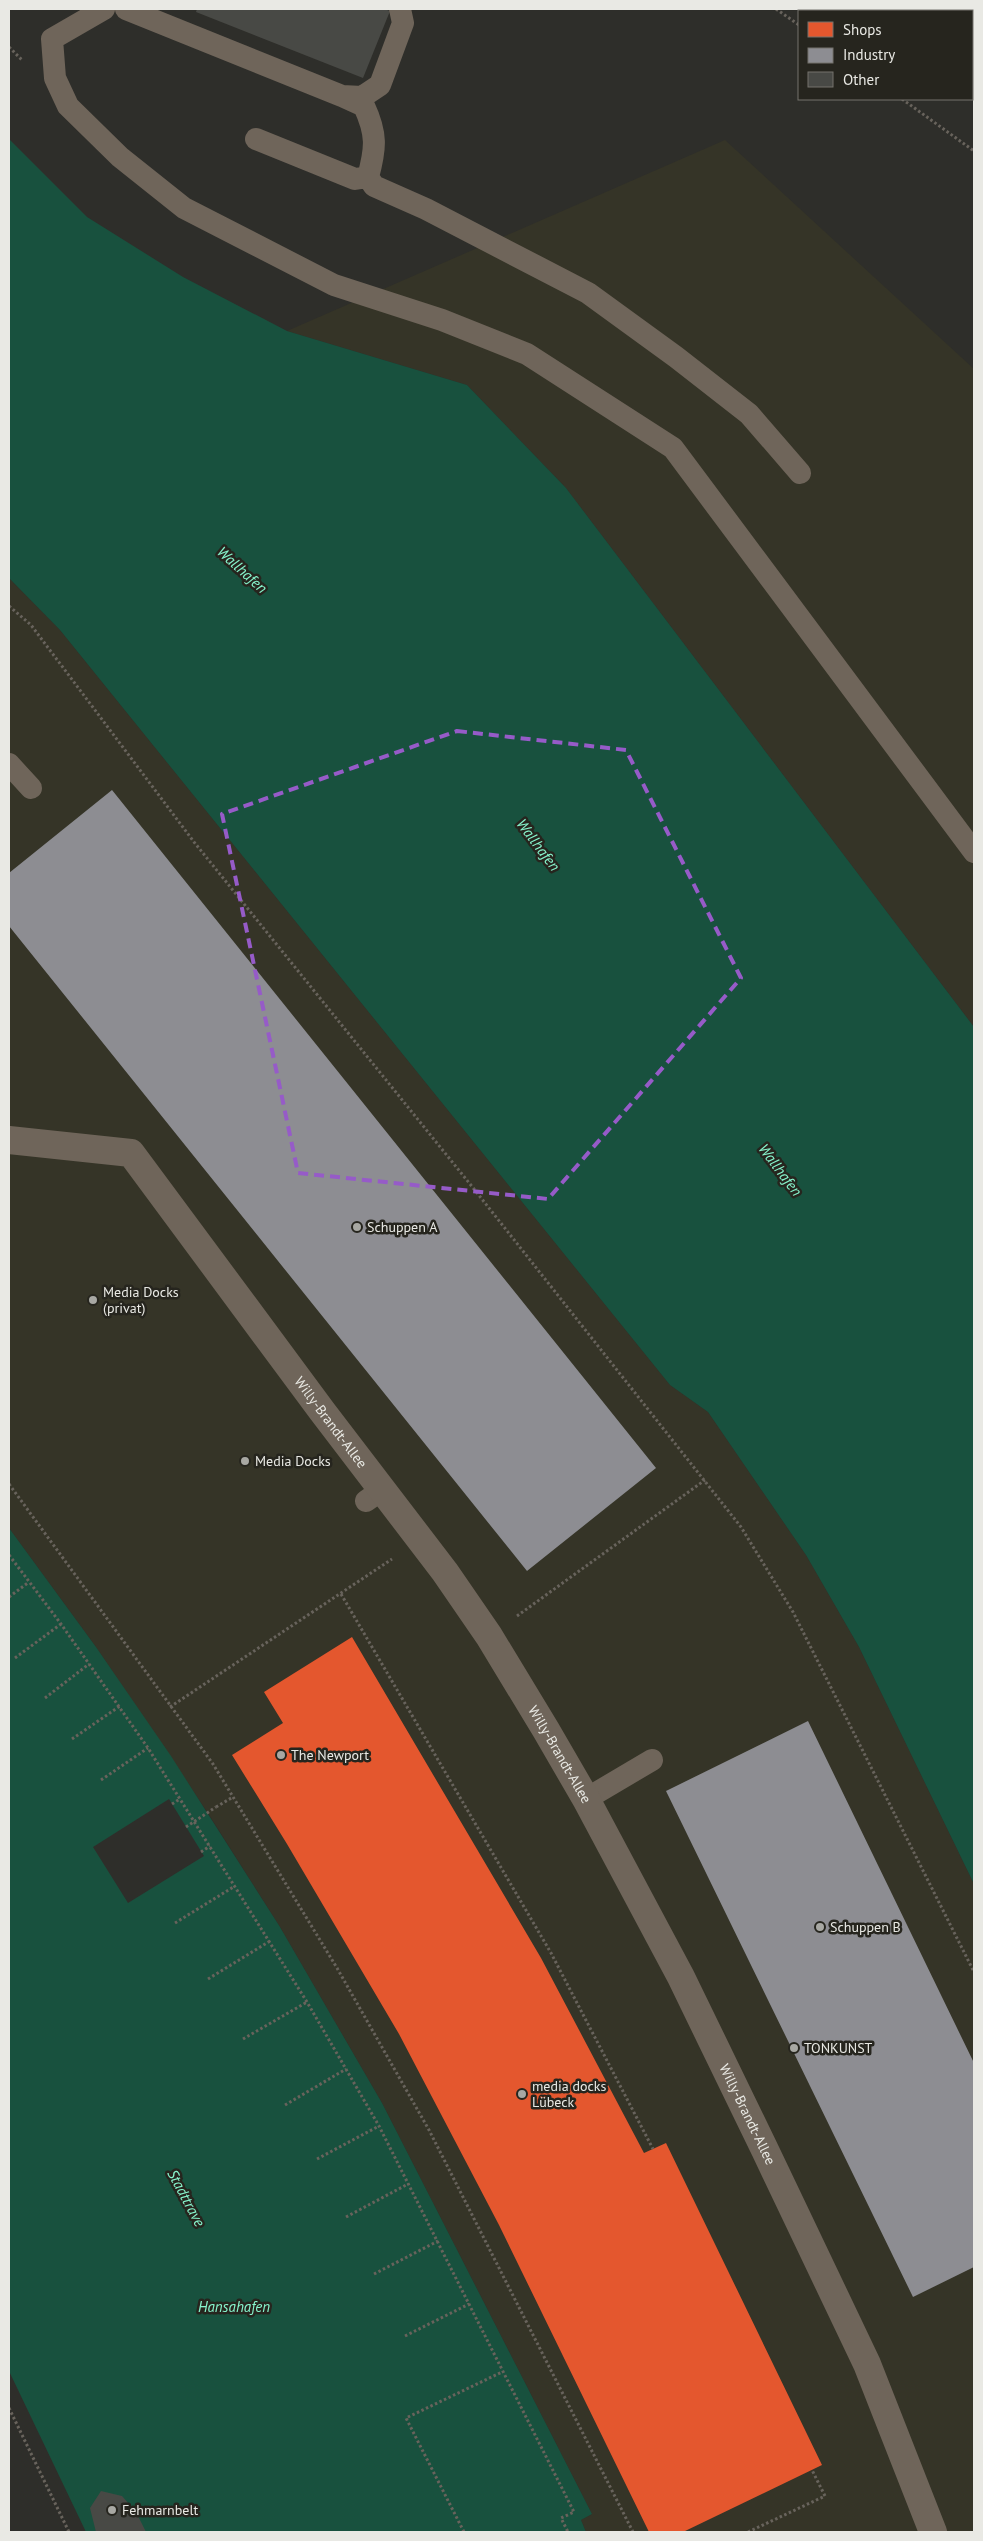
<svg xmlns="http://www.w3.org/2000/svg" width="983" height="2541" font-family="'PT Sans',sans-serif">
<rect width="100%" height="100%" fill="#2e2e2a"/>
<path fill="#353427" d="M725,140L974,369V1027L566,488L467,385L287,331Z
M9,578L60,630L670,1385L708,1412L806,1555L859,1647L974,1884V2532H586L581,2520L592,2514L382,2103L280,1927L208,1813L96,1647L9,1528Z"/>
<path fill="#18513e" d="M9,139L87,217L183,277L287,331L467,385L566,488L974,1027V1884L859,1647L806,1555L708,1412L670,1385L60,630L9,578Z
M9,1528L96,1647L171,1756L280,1927L382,2103L592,2514L581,2520L586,2532H86L9,2371Z"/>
<path fill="#2e2e2a" d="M169,1799L204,1856L128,1903L93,1847Z"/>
<path fill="#e4572e" d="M352,1637L541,1958L644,2153L666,2143L822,2465L683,2532H649L499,2225L399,2034L287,1844L232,1755L283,1723L264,1692Z"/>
<path fill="#8d8d92" d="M112,790L656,1468L527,1571L9,926V873Z
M808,1721L974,2063V2267L913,2297L666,1791Z"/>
<path fill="#484945" d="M197,9H384L390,11L363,78L196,12Z
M101,2491L122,2496L136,2512L146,2532H96L90,2508Z"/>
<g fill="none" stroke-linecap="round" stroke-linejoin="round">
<path stroke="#68635c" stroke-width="3" stroke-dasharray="2.5 2.5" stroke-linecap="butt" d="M776,9L799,25
M9,47L22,60
M902,99L974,151
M9,606L31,625L194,842L470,1184L741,1527L793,1612L974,1972
M9,1484L213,1764L337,1968L429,2130L633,2532
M9,1555L61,1624L148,1748L307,2002L379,2126L574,2512L561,2518L568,2532
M341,1594L551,1953L653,2149
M9,1597L29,1582
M517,1616L705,1480
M15,1658L61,1624
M45,1698L89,1664
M170,1707L392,1559
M72,1739L120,1706
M101,1780L148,1748
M172,1804L180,1799
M216,1807L233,1797
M201,1852L210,1846
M175,1923L235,1886
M208,1979L270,1941
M243,2039L307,2002
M285,2105L346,2069
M317,2159L379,2126
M346,2217L408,2184
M374,2274L438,2241
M405,2336L469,2304
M9,2408L69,2532
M464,2532L406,2418L502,2372
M748,2532L825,2496L812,2470"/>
<path stroke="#6f655a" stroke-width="22" d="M104,9L52,39L55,78L68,106L120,157L184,208L334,285L442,320L527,354L673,448L974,852
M126,9L342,96L362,97L380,85L403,23L400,9
M342,96L364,106C377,134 376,148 368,177L374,186L426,209L588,293L676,357L749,414L800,473
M256,139L355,179L368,177
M9,764L31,788
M366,1501L383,1489
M586,1799L652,1760"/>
<path stroke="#6f655a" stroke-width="28" id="s1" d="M9,1140L131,1153L322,1411L445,1572L489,1636L546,1730L586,1799L681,1977L765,2150L867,2364L933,2532"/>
<g stroke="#6e6961" stroke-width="5.5">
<path id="rail" d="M908,9L912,11
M946,9L950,11
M972,26L974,28
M972,51L974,53"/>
</g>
<use href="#rail" stroke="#26251e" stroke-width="4" stroke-dasharray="11" stroke-linecap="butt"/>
<path stroke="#68635c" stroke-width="3" stroke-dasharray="2.5 2.5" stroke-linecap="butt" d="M186,1827L216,1807"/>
</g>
<path fill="none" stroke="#965bc8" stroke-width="4" stroke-dasharray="10 6" stroke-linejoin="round" d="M457,731L626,750L741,978L548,1199L298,1173L222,814Z"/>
<g fill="#a8a8a3" stroke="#26251e" stroke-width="2">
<circle cx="357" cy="1227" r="5"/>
<circle cx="93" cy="1300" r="5"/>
<circle cx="245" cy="1461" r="5"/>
<circle cx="281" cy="1755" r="5"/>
<circle cx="820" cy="1927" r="5"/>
<circle cx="794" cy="2048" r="5"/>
<circle cx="522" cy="2094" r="5"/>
<circle cx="112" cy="2510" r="5"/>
</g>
<g text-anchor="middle" stroke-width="5" stroke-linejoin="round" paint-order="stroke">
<g font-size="14" fill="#e9e9e4" stroke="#26251e" text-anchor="start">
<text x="367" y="1232">Schuppen A</text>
<text x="103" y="1297">Media Docks<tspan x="103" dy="16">(privat)</tspan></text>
<text x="255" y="1466">Media Docks</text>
<text x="291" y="1760">The Newport</text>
<text x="830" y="1932">Schuppen B</text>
<text x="804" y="2053">TONKUNST</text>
<text x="532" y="2091">media docks<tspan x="532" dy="16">Lübeck</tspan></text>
<text x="122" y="2515">Fehmarnbelt</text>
</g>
<g font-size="14" fill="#e9e9e4" stroke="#26251e">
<text dy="5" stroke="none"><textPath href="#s1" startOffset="458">Willy-Brandt-Allee</textPath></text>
<text dy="5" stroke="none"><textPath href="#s1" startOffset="862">Willy-Brandt-Allee</textPath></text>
<text dy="5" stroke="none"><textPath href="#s1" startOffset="1268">Willy-Brandt-Allee</textPath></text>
</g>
<g font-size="15" font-style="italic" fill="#87f5cd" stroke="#26251e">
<text transform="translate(242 570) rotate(42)" y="5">Wallhafen</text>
<text transform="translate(538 845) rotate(53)" y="5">Wallhafen</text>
<text transform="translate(780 1170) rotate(53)" y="5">Wallhafen</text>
<text transform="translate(186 2198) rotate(62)" y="5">Stadttrave</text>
<text x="234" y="2312">Hansahafen</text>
</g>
</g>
<rect width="983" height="2541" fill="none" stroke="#e9e9e4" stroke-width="20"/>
<rect x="798" y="10" width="175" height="90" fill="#26251e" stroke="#74736d"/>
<rect x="808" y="22" width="25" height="15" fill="#e4572e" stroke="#74736d"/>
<text x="843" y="35" font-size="15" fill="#e9e9e4">Shops</text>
<rect x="808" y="48" width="25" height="15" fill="#8d8d92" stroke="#74736d"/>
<text x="843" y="60" font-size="15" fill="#e9e9e4">Industry</text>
<rect x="808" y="72" width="25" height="15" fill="#484945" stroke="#74736d"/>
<text x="843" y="85" font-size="15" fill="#e9e9e4">Other</text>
</svg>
